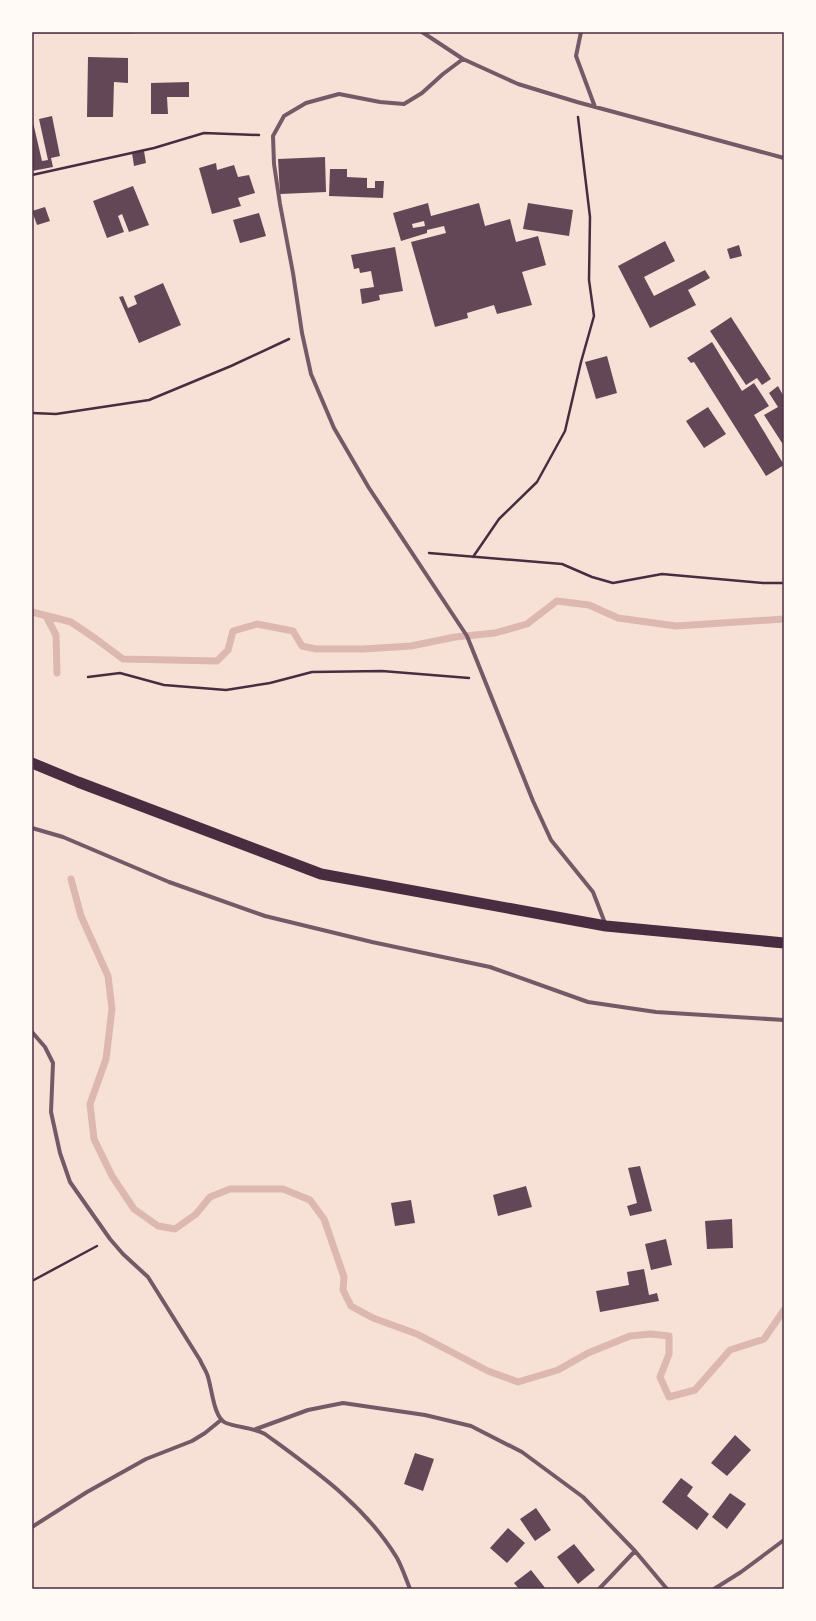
<svg xmlns="http://www.w3.org/2000/svg" width="816" height="1621" font-family="'Public Sans',sans-serif">
<rect width="100%" height="100%" fill="#f7e1d7"/>
<g fill="none" stroke-linecap="round" stroke-linejoin="round">
<path stroke="#dcb8b0" stroke-width="7" d="M32,612L71,622L96,639L123,659L217,661L228,650L233,631L257,624L293,631L302,646L316,649H363L411,646L455,637L495,633L527,624L557,601L589,605L618,618L676,626L784,619
M46,616L56,635L57,673
M71,879L81,916L108,976L112,1009L106,1059L90,1104L94,1139L112,1176L134,1209L158,1226L175,1229L196,1214L210,1197L230,1189H283L310,1200L324,1219L344,1277L343,1290L351,1306L373,1318L417,1334L488,1371L518,1382L558,1370L588,1353L630,1336L651,1334L669,1336V1354L660,1377L669,1397L695,1390L730,1350L764,1339L784,1310"/>
</g>
<path fill="#644757" fill-rule="evenodd" d="M88,57L128,58V83L114,82L113,117H87Z
M189,82V97H167L168,114H151V83Z
M52,116L60,156L51,158L53,167L32,171V118L42,161L48,160L39,119Z
M144,151L146,163L134,166L132,153Z
M325,157L326,192L280,194L278,159Z
M216,163L217,170L234,165L238,177L249,175L255,193L238,198L241,206L212,214L199,168Z
M330,169H347V177L367,178V188H375V181H384L383,198L329,196Z
M133,186L149,225L129,232L122,214L118,216L124,232L107,238L93,201Z
M428,203L431,216L479,203L485,226L510,219L516,242L538,236L546,265L522,272L532,305L497,314L494,305L467,313L468,318L435,327L411,242L446,233L444,226L427,230V233L401,241L393,213ZM424,221L425,226L413,228L412,224Z
M528,203L573,210L569,236L523,229Z
M45,207L50,221L37,225L32,211Z
M259,213L266,236L240,243L233,220Z
M665,241L675,261L644,277L654,296L705,270L710,278L688,290L696,305L650,328L618,266Z
M739,245L742,256L730,259L727,249Z
M395,247L403,291L379,295L380,300L362,304L360,289L374,287L371,271L360,273L359,268L354,269L351,255Z
M163,283L181,325L139,343L119,297L123,296L128,308L137,304L134,296Z
M731,317L771,379L762,385L757,378L746,385L710,331Z
M712,342L742,391L754,383L769,406L754,415L784,465L766,476L694,362L691,363L687,358Z
M607,356L617,393L596,399L585,362Z
M778,386L784,397V446L764,415L778,407L769,393Z
M708,407L726,434L704,448L686,421Z
M640,1166L652,1211L630,1216L627,1206L637,1203L628,1168Z
M526,1186L532,1207L498,1216L493,1195Z
M411,1200L415,1223L395,1226L391,1203Z
M732,1219L733,1248L707,1249L705,1221Z
M666,1239L672,1265L651,1270L645,1244Z
M644,1269L649,1295L657,1293L659,1301L600,1312L596,1291L629,1285L627,1272Z
M735,1435L751,1450L727,1476L711,1463Z
M415,1453L434,1459L423,1491L404,1484Z
M681,1478L693,1487L687,1496L709,1514L697,1530L662,1502Z
M730,1493L746,1504L727,1529L712,1517Z
M536,1508L551,1530L535,1541L520,1519Z
M508,1528L525,1543L507,1563L490,1548Z
M574,1544L595,1570L578,1584L557,1557Z
M531,1570L546,1589H519L514,1583Z"/>
<g fill="none" stroke-linecap="round" stroke-linejoin="round">
<path stroke="#4a2c40" stroke-width="2.5" d="M32,32H134
M32,175L154,148L204,133L259,135
M32,413L56,414L149,400L231,366L289,339
M429,553L562,564L592,577L613,583L662,574L763,583H784
M473,557L499,519L537,482L565,431L581,362L594,316L589,280L590,217L578,117
M88,677L120,673L164,685L226,690L270,683L312,672L382,671L469,678
M32,1281L97,1246"/>
<path stroke="#755966" stroke-width="4" d="M422,32L463,59L518,84L577,102L784,158
M581,32L576,56L595,107
M463,59L443,74L422,93L404,104L380,102L339,94L306,103L284,116L273,136L274,164L280,204L293,273L302,333L311,374L334,428L369,488L467,636L533,801L551,840L593,892L605,923
M32,828L63,837L169,882L265,916L372,942L490,967L588,1002L656,1012L784,1020
M32,1032L45,1047L53,1063L51,1112L60,1153L70,1182L110,1239L123,1254L148,1277L200,1360C202,1365 205,1369 207,1374C212,1386 213,1418 226,1423C239,1428 252,1427 265,1434C314,1470 365,1505 397,1558C402,1567 406,1579 410,1589
M256,1429L308,1410L343,1403L425,1415L471,1426L522,1452L583,1497L635,1551L667,1589
M32,1527L87,1492L146,1459L192,1441L205,1433L221,1420
M599,1589L635,1551
M714,1589L741,1572L784,1540"/>
<path stroke="#4a2c40" stroke-width="11" d="M32,763L78,782L321,874L606,926L784,943"/>
</g>
<rect width="816" height="1621" fill="none" stroke="#fffaf5" stroke-width="66"/>
<rect x="33" y="33" width="750" height="1555" fill="none" stroke="#4a2c40" stroke-width="1.5"/>
</svg>
